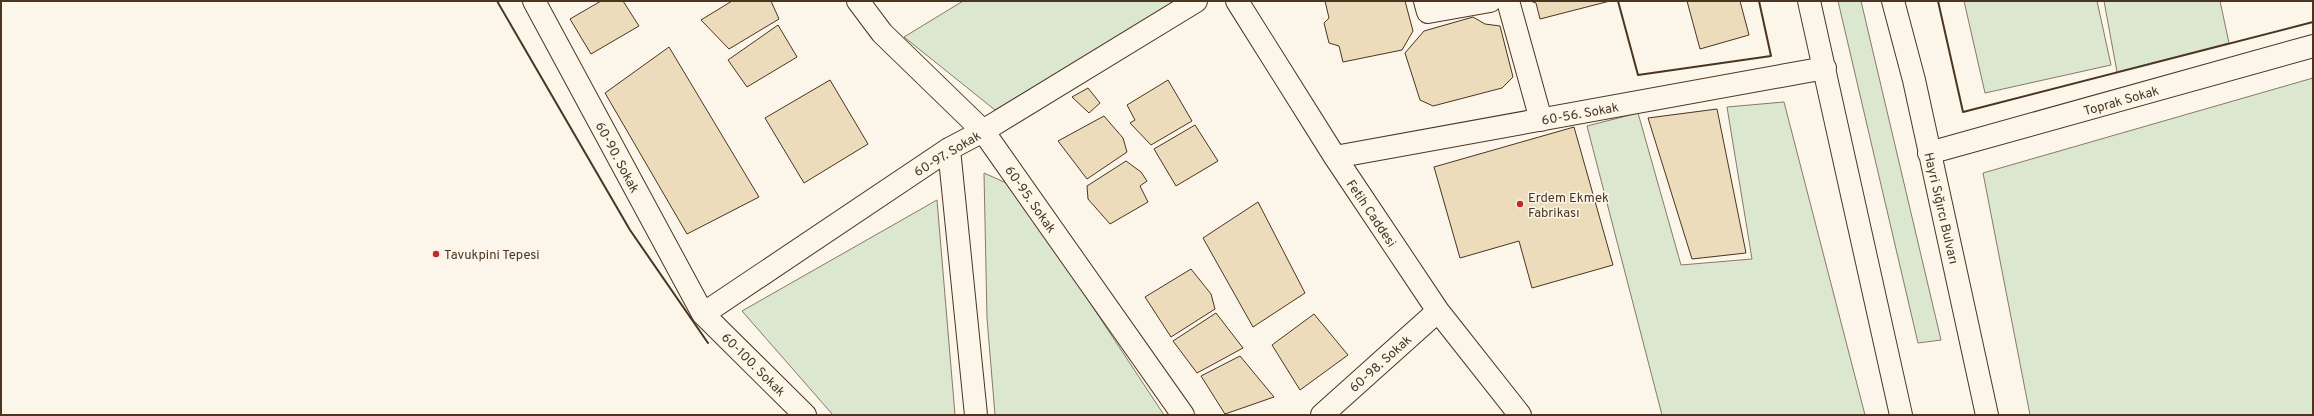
<svg xmlns="http://www.w3.org/2000/svg" width="2314" height="416" font-family="Overpass,sans-serif">
<rect width="100%" height="100%" fill="#fbf6e9"/>
<path fill="#dce7d0" stroke="#887966" d="M963,1H1170L1173,5L995,110L904,37Z
M1838,1H1861L1941,340L1918,343Z
M1964,1H2097L2111,65L1985,93Z
M2104,1H2220L2229,43L2117,72Z
M2313,78V415H2030L1983,173Z
M1784,102L1865,415H1662L1587,126L1638,113L1681,265L1752,259L1727,107Z
M984,173L1013,186L1164,415H995L987,318Z
M937,200L955,415H833L742,311Z"/>
<path fill="#ecdcbc" stroke="#4a3520" d="M601,1H623L639,26L591,54L570,19Z
M732,1H771L779,19L729,49L701,20Z
M1325,1H1405L1413,31L1402,50L1343,62L1339,46L1329,43L1324,23L1329,18Z
M1530,1H1610L1540,19L1536,3Z
M1687,1H1740L1749,35L1700,49Z
M1473,17L1485,24L1500,26L1513,77L1502,88L1433,106L1420,100L1405,53L1424,31Z
M778,25L797,57L747,87L728,60Z
M669,47L759,197L687,234L605,93Z
M830,80L868,144L804,183L765,118Z
M1168,80L1192,121L1151,145L1130,123L1135,120L1127,105Z
M1088,88L1100,103L1089,113L1072,97Z
M1717,109L1746,253L1692,259L1648,118Z
M1104,116L1123,138L1127,152L1087,179L1058,141Z
M1195,125L1218,161L1176,186L1154,149Z
M1574,127L1613,265L1532,288L1519,241L1460,258L1434,167Z
M1126,161L1141,172L1147,181L1140,186L1148,202L1110,224L1088,199L1087,186Z
M1258,202L1305,293L1253,327L1203,238Z
M1191,269L1211,294L1215,309L1171,337L1145,297Z
M1216,313L1243,348L1197,373L1173,341Z
M1314,314L1348,355L1300,390L1272,345Z
M1240,356L1274,397L1225,414L1201,376Z"/>
<g fill="none" stroke-linecap="round" stroke-linejoin="round">
<g stroke="#4a3520" stroke-width="24">
<path id="minor" d="M534,1L703,314L805,415
M858,1L882,33L983,131L1183,415
M1237,1L1335,157L1438,311L1520,415
M1425,1L1428,12L1490,1
M1508,1L1541,120
M1809,1L1901,415
M1893,1L1914,80L1987,415
M949,149L976,415
M1929,153L2313,46
M1335,157L1825,68
M703,314L949,149L983,131L1196,1
M1322,415L1438,311"/>
</g>
<use href="#minor" stroke="#fbf6e9" stroke-width="22"/>
<path stroke="#4a3520" stroke-width="2" d="M497,1L630,230L708,343
M1618,1L1638,75L1771,56L1759,1
M1938,1L1963,112L2313,22"/>
</g>
<g fill="#c62828" stroke="#fbf6e9" stroke-width="1.5">
<circle cx="1520" cy="204" r="4"/>
<circle cx="436" cy="254" r="4"/>
</g>
<g text-anchor="middle" stroke-width="3" stroke-linejoin="round" paint-order="stroke">
<g font-size="13" fill="#4a3520" stroke="#fbf6e9">
<text transform="translate(2121 100) rotate(-16)" y="5">Toprak Sokak</text>
<text transform="translate(1580 113) rotate(-10)" y="5">60-56. Sokak</text>
<text transform="translate(947 153) rotate(-31)" y="5">60-97. Sokak</text>
<text transform="translate(618 157) rotate(62)" y="5">60-90. Sokak</text>
<text transform="translate(1031 199) rotate(55)" y="5">60-95. Sokak</text>
<text transform="translate(1942 208) rotate(77)" y="5">Hayri Sığırcı Bulvarı</text>
<text transform="translate(1372 213) rotate(56)" y="5">Fetih Caddesi</text>
<text transform="translate(1380 363) rotate(-42)" y="5">60-98. Sokak</text>
<text transform="translate(754 364) rotate(45)" y="5">60-100. Sokak</text>
</g>
<g font-size="13" fill="#4a3520" stroke="#fbf6e9" text-anchor="start">
<text x="1528" y="202">Erdem Ekmek<tspan x="1528" dy="15">Fabrikası</tspan></text>
<text x="444" y="259">Tavukpini Tepesi</text>
</g>
</g>
<rect width="2314" height="416" fill="none" stroke="#4a3520" stroke-width="4"/>
</svg>
